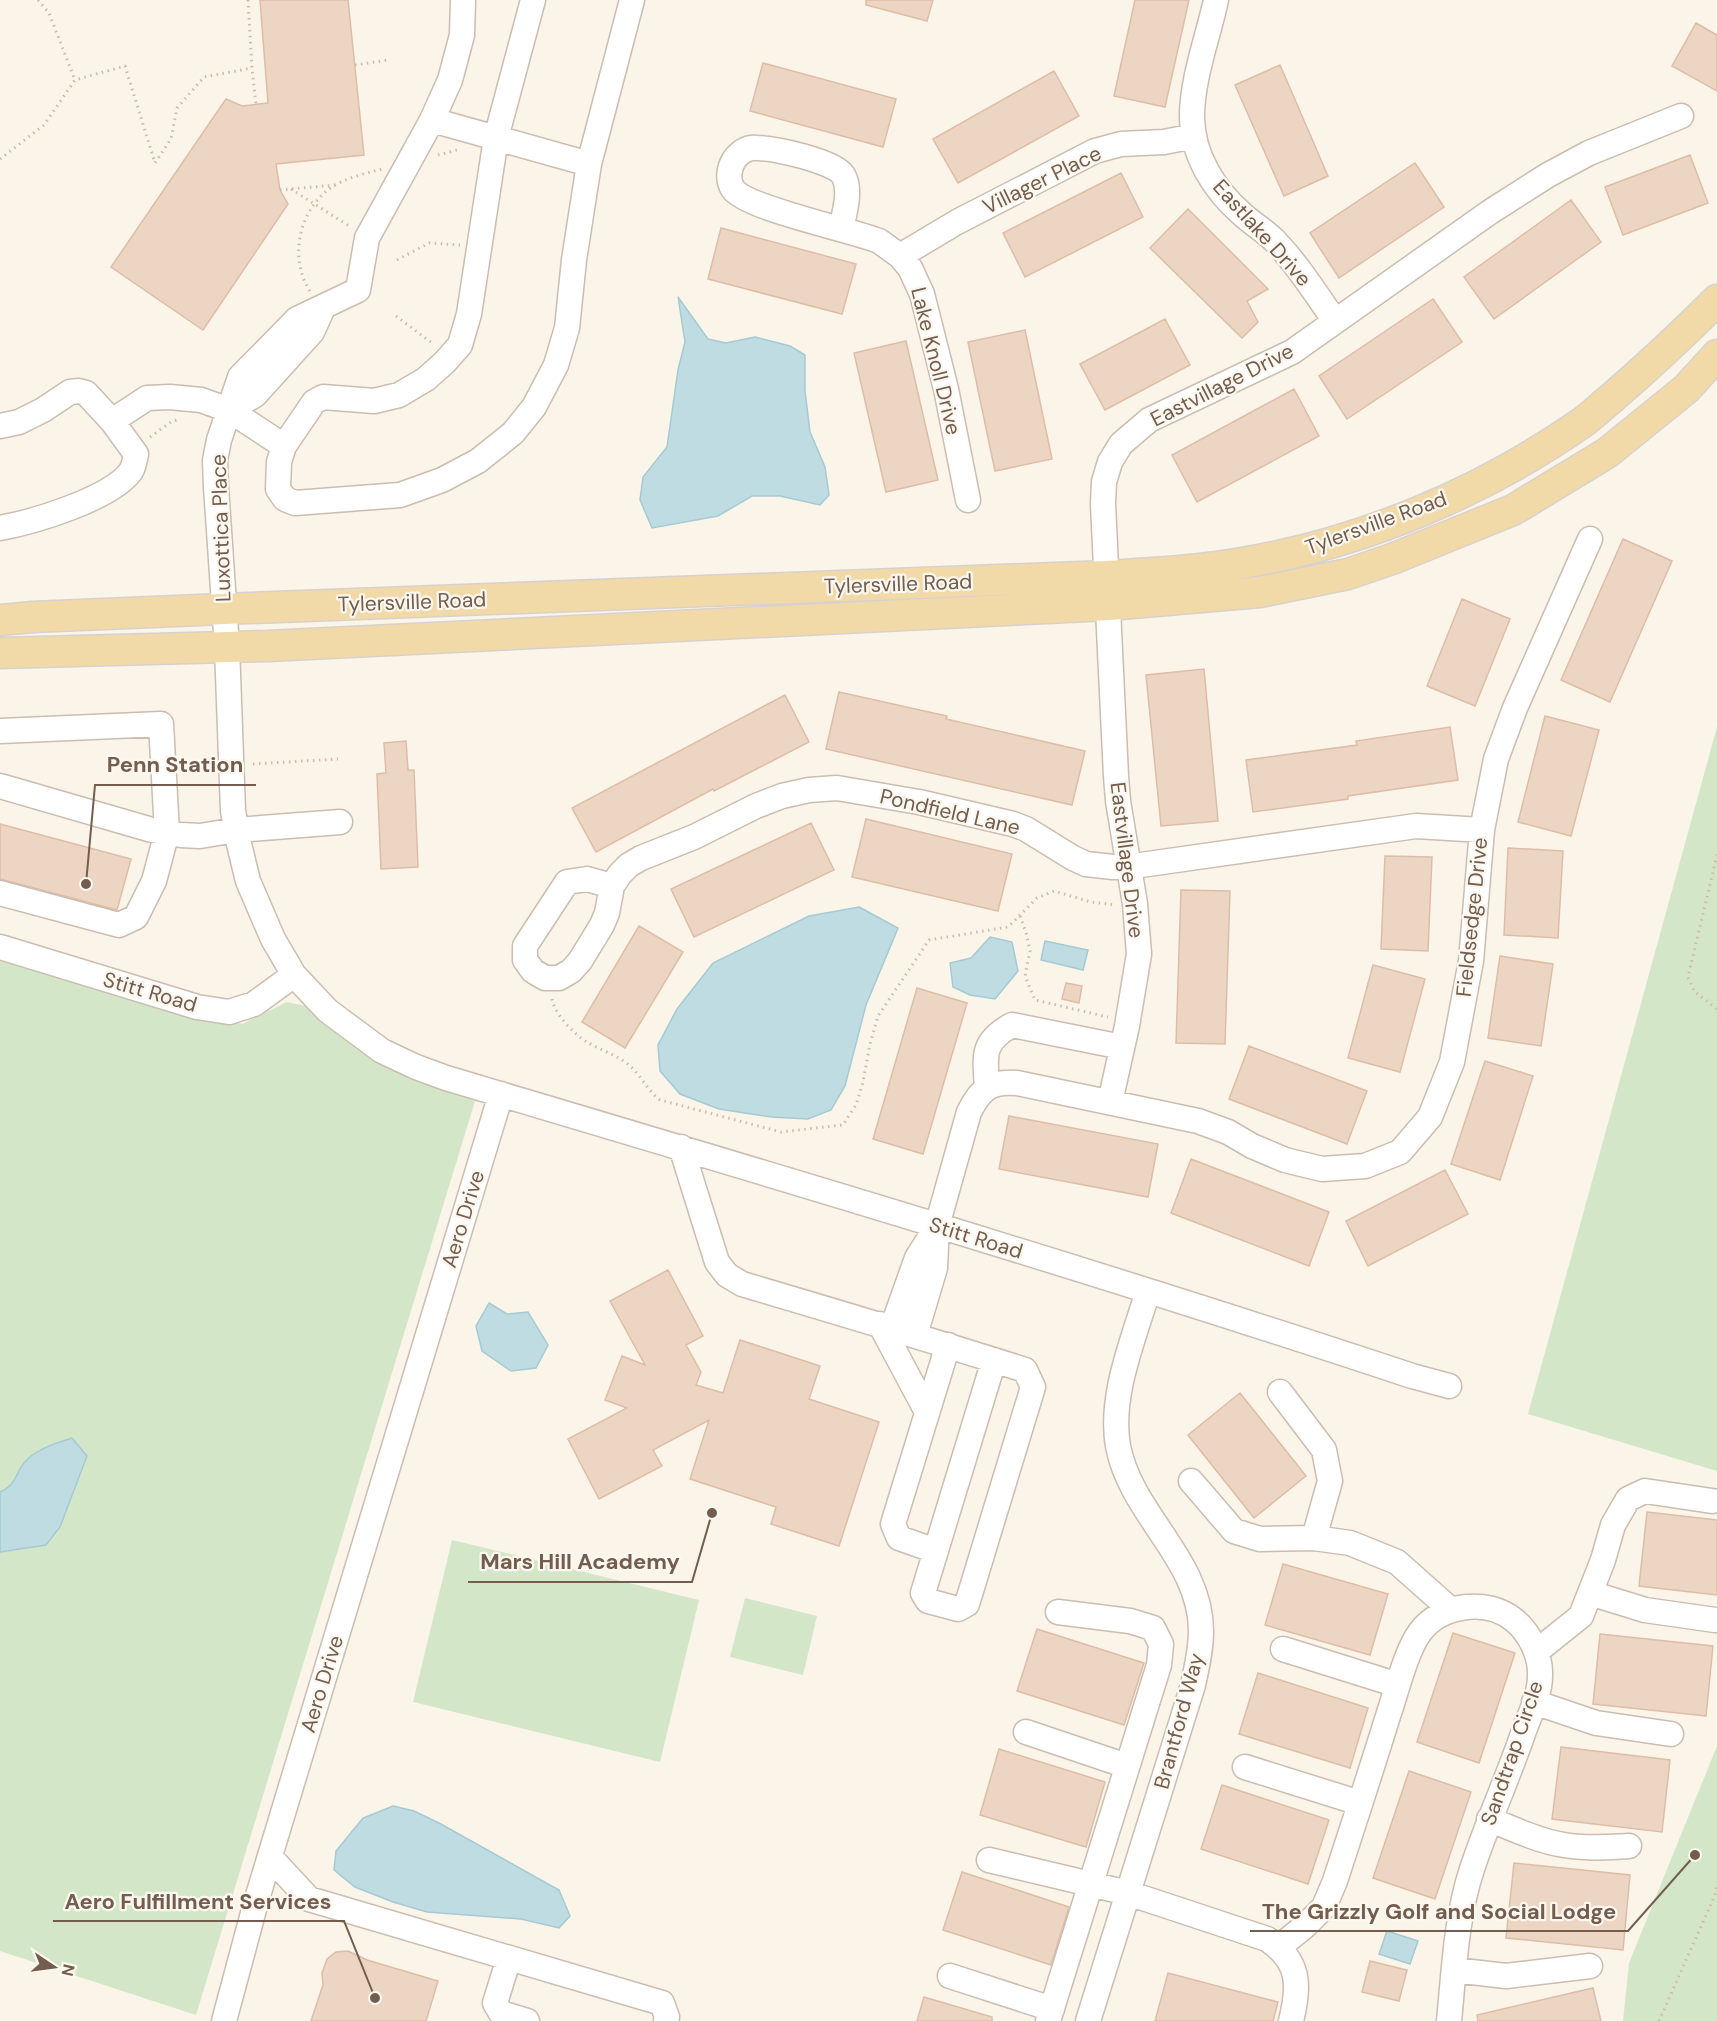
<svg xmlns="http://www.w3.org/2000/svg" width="1717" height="2021" font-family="'DM Sans',sans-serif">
<rect width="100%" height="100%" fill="#faf4e9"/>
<path fill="#d3e7c8" d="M1717,727V1471L1528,1414Z
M0,956L242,1024L287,1002L310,1007L378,1063L475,1101L196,2015L0,1951Z
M452,1540L699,1600L660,1762L413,1702Z
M745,1598L817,1616L803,1675L730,1657Z
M1717,1746V2021H1623L1629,1963Z"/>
<path fill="#bfdce2" stroke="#a6cad3" stroke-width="1.5" d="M678,297L708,339L726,343L755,337L790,346L805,355V391L810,432L825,467L829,495L820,505L780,496H752L718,516L652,528L640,500L643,477L667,447L678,370L685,342Z
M859,907L898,928L866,1005L845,1086L831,1110L808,1119L771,1117L719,1109L680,1094L660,1071L658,1045L677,1009L713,963L809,916Z
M990,937L1012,942L1018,971L995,999L970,995L953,987L950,963L971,958Z
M1045,941L1088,950L1083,970L1041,960Z
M489,1303L507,1314L528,1312L548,1345L536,1368L511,1371L482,1351L476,1326Z
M72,1438L87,1456L60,1527L46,1545L0,1552V1492C17,1484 14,1476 24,1463C35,1449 57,1443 72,1438Z
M393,1806L414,1811L439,1823L559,1890L570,1916L559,1928L521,1919L427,1912L393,1902L355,1887L334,1870L336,1851L363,1818Z
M1387,1931L1418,1941L1410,1964L1379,1954Z"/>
<path fill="#edd5c3" stroke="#debda5" stroke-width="1.5" d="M260,0H348L364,155L276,164L280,190L288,204L203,330L111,267L226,99L242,106L268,103Z
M866,0H933L927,21L866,5Z
M1135,0H1189L1165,107L1114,96Z
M1696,23L1717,35V91L1672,66Z
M763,63L896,99L883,147L750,111Z
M1280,65L1328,176L1284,196L1235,85Z
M1054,71L1079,116L958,183L933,139Z
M1690,155L1708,203L1623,235L1605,187Z
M1415,163L1444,207L1339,278L1310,233Z
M1121,173L1143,217L1025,277L1003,233Z
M1571,200L1601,242L1494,319L1464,277Z
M1188,209L1268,289L1247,301L1258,322L1242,338L1150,248Z
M721,228L856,264L842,314L708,279Z
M1433,299L1462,342L1347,419L1319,376Z
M1165,319L1190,365L1105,410L1080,364Z
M1025,330L1052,459L995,471L968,342Z
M906,341L938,480L886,492L854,353Z
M1294,389L1319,436L1197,502L1172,455Z
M1623,539L1672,561L1610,702L1561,680Z
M1462,599L1510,619L1475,706L1427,686Z
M1204,669L1218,821L1161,826L1146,675Z
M839,692L947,716L946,719L1085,751L1072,805L826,749Z
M785,695L809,742L714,791L713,789L596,852L572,808Z
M1545,716L1599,730L1571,836L1518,822Z
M1450,727L1458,780L1348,796V799L1253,812L1246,760L1357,745L1356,741Z
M406,741L408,770H414L418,867L381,869L377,774L386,773L384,743Z
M866,819L1012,854L998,911L852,877Z
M811,823L834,870L694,937L671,889Z
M0,824L131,859L117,910L0,879Z
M1508,848L1563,851L1558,938L1504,935Z
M1385,856L1432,857L1428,951L1381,949Z
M1181,890L1230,891L1225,1044L1176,1043Z
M639,926L683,952L625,1048L582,1022Z
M1500,956L1553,964L1541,1046L1488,1038Z
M1373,965L1425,979L1400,1072L1348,1058Z
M1066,983L1082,986L1079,1003L1062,999Z
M917,988L967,1003L923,1154L873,1139Z
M1249,1046L1367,1091L1347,1144L1229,1099Z
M1485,1061L1533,1076L1500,1180L1451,1164Z
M1009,1116L1158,1144L1148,1197L999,1169Z
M1191,1159L1329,1212L1309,1266L1171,1213Z
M1445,1170L1468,1214L1368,1266L1346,1221Z
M668,1270L703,1336L686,1345L701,1372L696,1385L723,1393L740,1340L820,1366L809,1399L879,1422L839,1546L771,1524L776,1507L690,1479L709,1420L653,1450L662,1466L599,1499L568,1439L627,1408L605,1400L622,1356L645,1365L610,1301Z
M1240,1393L1306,1476L1254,1518L1188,1435Z
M1647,1512L1717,1520V1595L1639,1586Z
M1283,1564L1388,1594L1370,1655L1265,1625Z
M1037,1629L1144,1663L1124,1725L1017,1691Z
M1453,1633L1515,1653L1479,1763L1417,1742Z
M1600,1634L1713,1646L1706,1716L1593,1704Z
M1258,1673L1368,1708L1350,1768L1239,1734Z
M1561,1747L1670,1760L1662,1832L1552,1819Z
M999,1749L1105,1782L1086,1847L980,1815Z
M1409,1771L1471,1792L1435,1899L1373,1878Z
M1222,1785L1329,1820L1308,1884L1201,1849Z
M1514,1863L1630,1875L1623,1950L1506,1938Z
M962,1872L1069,1907L1051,1965L943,1930Z
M348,1951L367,1960L438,1981L426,2021H311L323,1985L322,1973L327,1959L336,1952Z
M1370,1961L1407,1970L1399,2001L1362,1992Z
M1168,1973L1278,2002L1273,2021H1155Z
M1593,1988L1601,2021H1478L1477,2015Z
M924,1997L992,2017V2021H917Z"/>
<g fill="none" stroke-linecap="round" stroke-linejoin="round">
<g stroke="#cbbdb0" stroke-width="27">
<path id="minor" d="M463,0L462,35L450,80L432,120L367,238L358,290L297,319L240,377L219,440L215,460L216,487L227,647L233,811L239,844L248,881L273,939L294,975L328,1011L382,1051L416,1067L446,1078C769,1174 1092,1270 1412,1376L1449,1386
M533,0L496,138L469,314L460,345L445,362L426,379L399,395L374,401L323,397L314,402L284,446L279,462L278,489L285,499L295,503L400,495L442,480L478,461L513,433L534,407L556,365L567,328L574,260L589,164L632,0
M1216,0C1208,37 1192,79 1192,116C1192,155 1214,190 1243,215C1253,224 1265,231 1275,241C1298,265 1316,294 1335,321
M432,120L589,164
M841,229C844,214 852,190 843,175C834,161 774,148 757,148C748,147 740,152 734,160C729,168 727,180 733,189C746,208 851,230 879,241L900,256L910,268L922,294L946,389L968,500
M900,256L957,222L1095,151L1121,144L1164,142L1194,136
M229,410L255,395L312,332L323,308
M112,421L147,398L170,397L201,400L229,410L284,446
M0,426L19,422L43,410L70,392L79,391L86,393L112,421L136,454C135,460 134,466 131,471C111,499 33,522 0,528
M0,731L161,724L167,832L154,881L136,917L119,925L0,893
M0,786L152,830L181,835L200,836L236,830L340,822
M612,886L587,879L567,882L525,946V960L533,971L545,978H559L571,971L580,961L602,925L607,913L612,886L620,874L629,865L641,858L694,837L756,806L782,796L809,790L837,788L919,802L1013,824L1026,829L1073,858L1086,864L1113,867L1141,865L1416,826L1482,830
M0,947L197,1007L229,1012L254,1004L294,975
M987,1087C985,1056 981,1042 1012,1025L1122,1047
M1110,1102L1127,1026L1139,954L1135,904L1118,801L1116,776L1103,504L1104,482L1110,462L1121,444L1149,420L1292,352L1490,212L1548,175L1589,153L1681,116
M681,1147L717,1262L727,1275L742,1284C837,1312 931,1340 1025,1370L1033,1387L967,1604L958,1609L928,1601L923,1593L994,1360
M880,1324L927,1412
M892,1328L917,1258L936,1228
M915,1335L935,1268L937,1226L969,1112C981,1088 991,1081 1017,1083L1198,1121L1228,1132L1252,1146L1285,1160L1322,1169L1365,1166L1400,1152L1430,1117L1452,1062L1471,961L1482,830L1496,759L1515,708L1590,539
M1280,1392L1324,1450L1330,1481L1314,1538
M1191,1481L1234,1531L1260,1539L1314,1538L1350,1543L1397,1562L1451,1610
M936,1551L899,1538L893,1524L948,1345
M1590,1593L1645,1610L1715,1620
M1283,1649L1398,1685
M1536,1652L1581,1616L1603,1560L1613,1525L1628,1499L1645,1491L1712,1501
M1534,1702L1596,1723L1671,1734
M1026,1732L1127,1766
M1245,1767L1360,1803
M1489,1819C1513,1829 1539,1841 1564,1845C1586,1849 1608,1847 1629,1846
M270,1857L309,1899L662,2003L667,2017L666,2021
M989,1860L1128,1893L1267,1939C1300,1961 1300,1985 1291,2021
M1279,1947L1305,1926L1324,1907L1335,1881C1353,1826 1371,1771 1388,1716C1396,1693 1406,1651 1420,1632C1441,1604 1487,1598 1514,1620C1530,1633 1541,1656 1540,1676C1540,1694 1531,1712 1525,1728C1509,1775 1488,1821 1472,1869C1456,1917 1454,1971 1449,2021
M509,1958L495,2003L501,2013L527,2021
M1454,1970L1506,1976L1590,1966
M950,1976L1052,2009
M224,2021L256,1902L501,1094
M1048,2021L1159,1665L1161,1644L1153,1628L1130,1621L1058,1612
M1088,2021L1193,1685C1197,1667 1201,1649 1201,1631C1201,1559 1131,1515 1118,1446C1109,1396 1134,1338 1148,1291"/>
</g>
<g stroke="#d8d2ce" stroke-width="33">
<path id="major" d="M0,620L33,617L224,609L1107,576C1152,573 1198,571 1242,563C1363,543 1483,492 1583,422C1594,414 1604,404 1614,396C1650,365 1684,333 1717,300
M0,653L268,646L1109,605L1260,592L1348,574L1392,559L1513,510L1607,453L1686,389L1717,355"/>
</g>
<path stroke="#d2b9a6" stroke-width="3" stroke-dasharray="1.5 4.5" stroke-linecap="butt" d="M38,0L49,13L75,80
M248,0L252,68L256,105
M355,65L388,60
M438,155L457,150
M0,159L44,125L75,80L125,66L155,163L171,139L177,108L204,77L252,68
M291,189L349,226
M280,190L335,185
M397,260L429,243L460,245
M310,291C289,259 298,213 329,189C344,178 364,174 382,169
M396,316L432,343
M150,437L171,422L177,420
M253,764L338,759
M1717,855L1688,977L1694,991L1717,1009
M1020,916L1026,932L1030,951L1025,976L1035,1000L1108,1017
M552,999C555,1015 574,1034 587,1042C600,1050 617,1055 629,1065C641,1075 647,1090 660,1100L781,1132L843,1125L856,1105L863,1082L870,1044L878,1016L929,940L1008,927L1037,898L1054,891L1091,902L1116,905
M1659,2021L1715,1895L1717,1883"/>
<use href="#minor" stroke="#fff" stroke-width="24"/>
<use href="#major" stroke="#f2d9a8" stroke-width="30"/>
</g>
<g text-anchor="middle" stroke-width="4.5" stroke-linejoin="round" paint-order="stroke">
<g font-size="21" fill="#725d4f" stroke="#fdf8ef">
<text transform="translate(1042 180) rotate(-26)" y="7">Villager Place</text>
<text transform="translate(1262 233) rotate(48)" y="7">Eastlake Drive</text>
<text transform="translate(936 361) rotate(76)" y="7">Lake Knoll Drive</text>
<text transform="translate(1222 385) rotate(-27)" y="7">Eastvillage Drive</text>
<text transform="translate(1376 523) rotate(-20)" y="7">Tylersville Road</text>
<text transform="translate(221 528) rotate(-92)" y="7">Luxottica Place</text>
<text transform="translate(898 584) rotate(-2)" y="7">Tylersville Road</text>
<text transform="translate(412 602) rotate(-2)" y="7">Tylersville Road</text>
<text transform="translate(950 812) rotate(13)" y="7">Pondfield Lane</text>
<text transform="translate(1127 860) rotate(83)" y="7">Eastvillage Drive</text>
<text transform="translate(1472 917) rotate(-84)" y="7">Fieldsedge Drive</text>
<text transform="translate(150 992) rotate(16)" y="7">Stitt Road</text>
<text transform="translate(463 1219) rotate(-73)" y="7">Aero Drive</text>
<text transform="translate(976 1238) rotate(17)" y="7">Stitt Road</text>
<text transform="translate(322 1684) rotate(-73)" y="7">Aero Drive</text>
<text transform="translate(1179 1721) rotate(-75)" y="7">Brantford Way</text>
<text transform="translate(1512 1753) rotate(-71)" y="7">Sandtrap Circle</text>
</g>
</g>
<path fill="none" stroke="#725d4f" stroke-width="2" d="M86 884L95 785H256M712 1513L692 1582H468M375 1998L344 1921H53M1695 1855L1628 1931H1250"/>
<g fill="#725d4f" stroke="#fdf8ef" stroke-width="2">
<circle cx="86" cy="884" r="6"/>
<circle cx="712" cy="1513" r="6"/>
<circle cx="375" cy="1998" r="6"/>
<circle cx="1695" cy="1855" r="6"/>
</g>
<g font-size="22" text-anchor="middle" font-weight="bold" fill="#725d4f" stroke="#fdf8ef" stroke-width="4.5" stroke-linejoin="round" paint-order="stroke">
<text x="175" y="772">Penn Station</text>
<text x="580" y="1569">Mars Hill Academy</text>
<text x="198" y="1909">Aero Fulfillment Services</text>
<text x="1439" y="1919">The Grizzly Golf and Social Lodge</text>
</g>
<g transform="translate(54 1967) rotate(103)" stroke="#fdf8ef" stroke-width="4.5" paint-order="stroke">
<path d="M0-4.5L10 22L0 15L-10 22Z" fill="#725d4f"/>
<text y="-9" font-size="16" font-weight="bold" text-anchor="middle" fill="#725d4f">N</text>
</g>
</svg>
